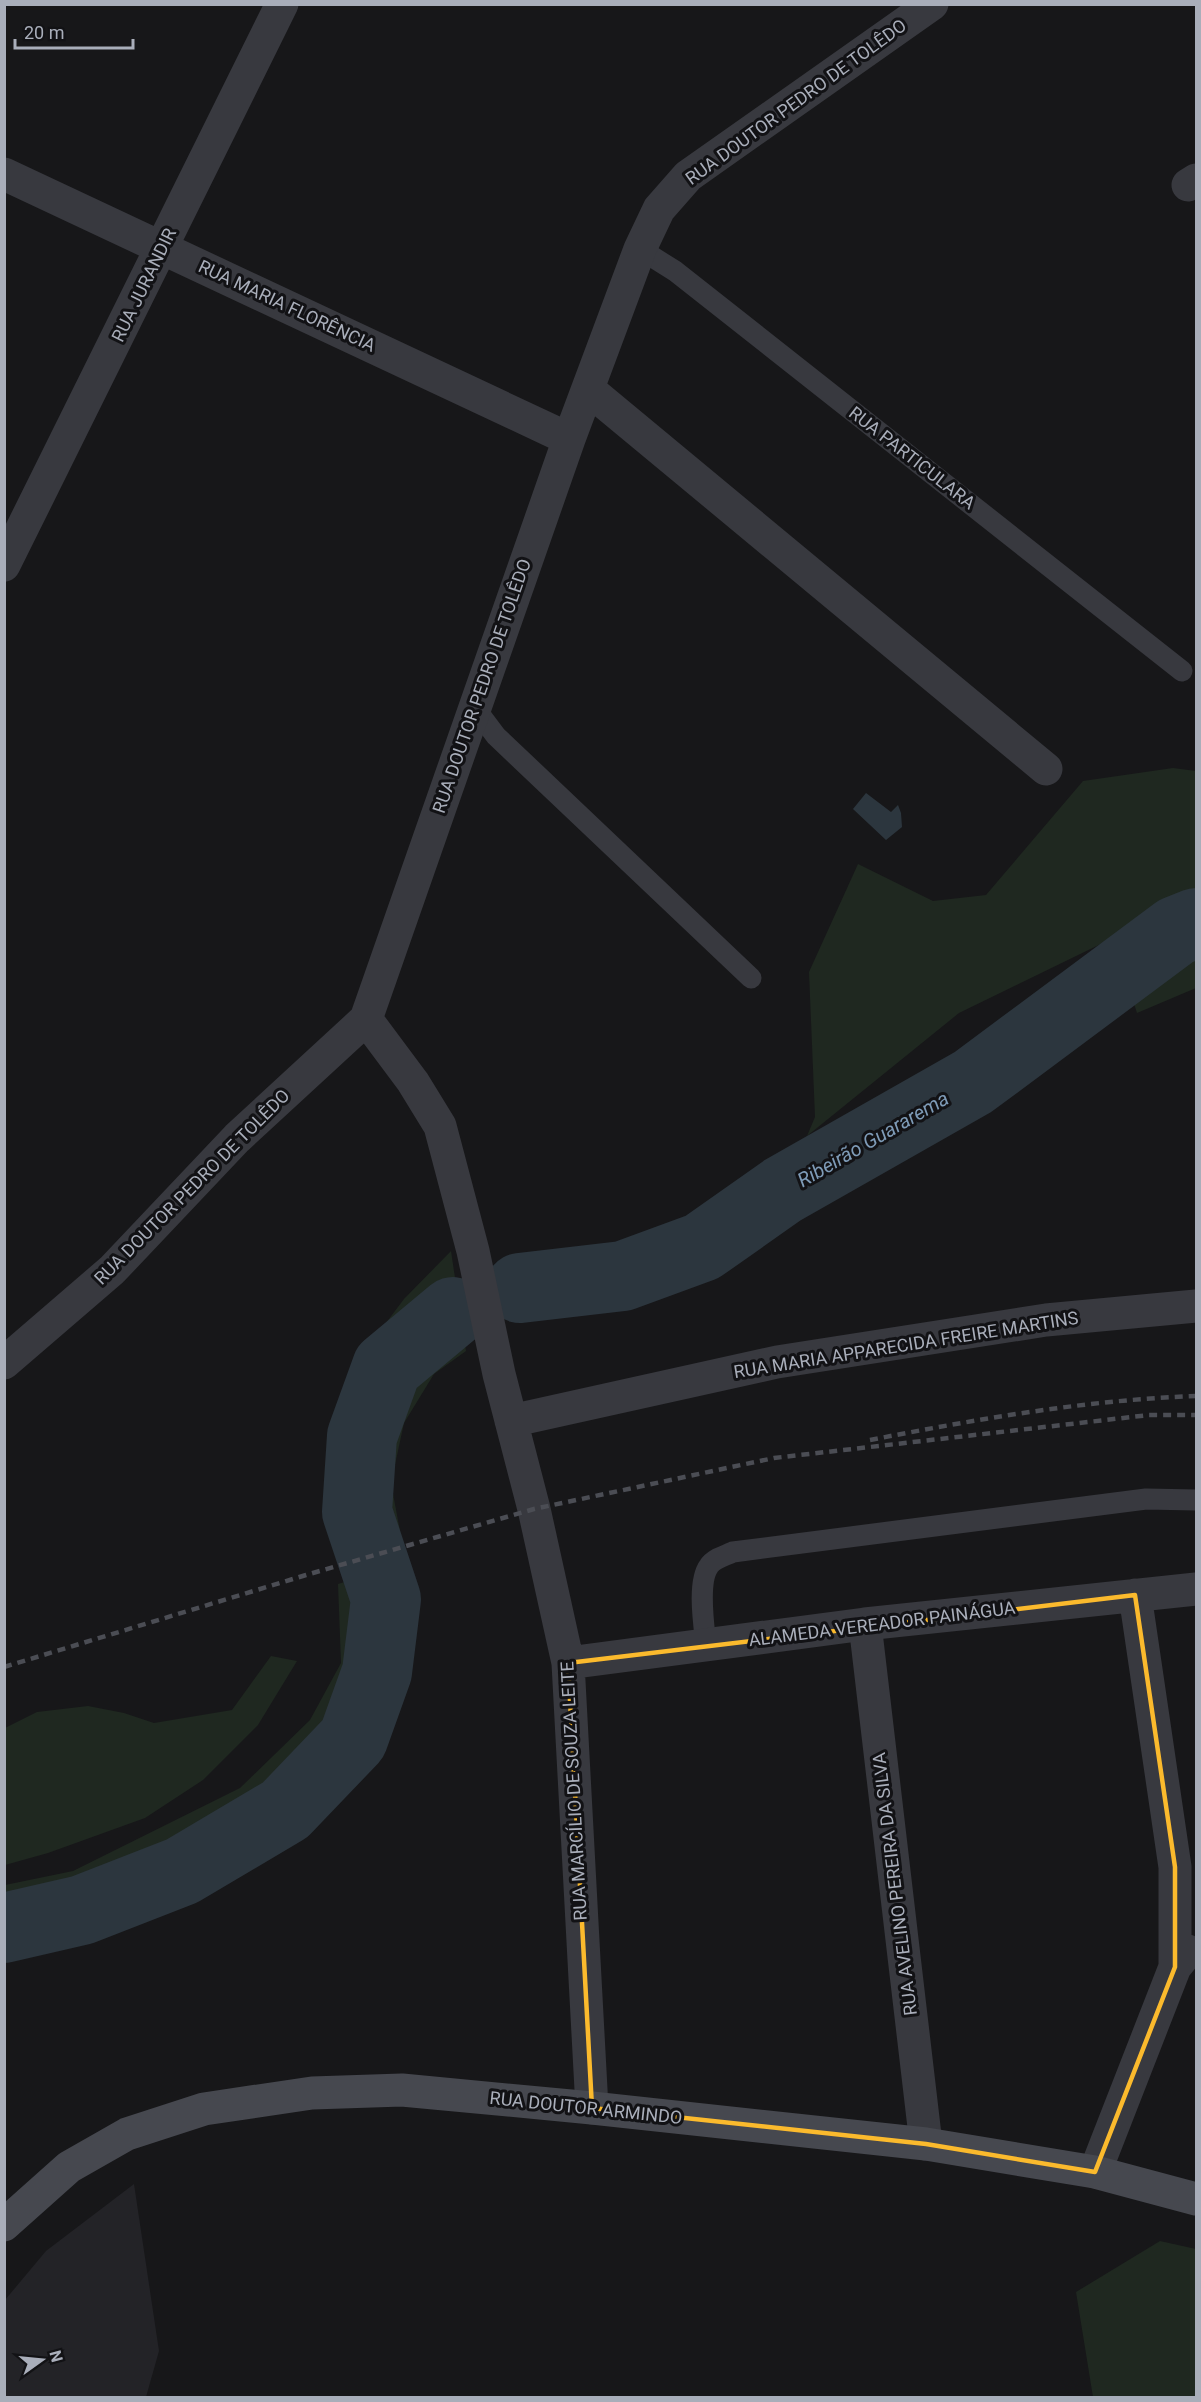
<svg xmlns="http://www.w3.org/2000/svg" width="1201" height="2402" font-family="Roboto,sans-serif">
<rect width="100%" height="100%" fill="#171719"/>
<path fill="#232327" d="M134,2184L159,2351L146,2397H5V2300L46,2251Z"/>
<path fill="#1f2820" d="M1173,768L1196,771V988L1137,1013L1113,938L959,1013L807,1136L815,1117L809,972L858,864L933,901L986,895L1083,781Z
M451,1251L466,1351L434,1374L404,1423L391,1483L400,1531L334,1552L329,1483L340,1399L370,1344L404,1299Z
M407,1563L402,1651L364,1758L325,1800L255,1857L177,1903L95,1936L5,1956V1885L73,1871L240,1788L310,1720L341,1663L338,1584Z
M271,1656L297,1661L258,1725L203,1780L145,1818L48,1853L5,1865V1728L37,1712L88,1706L124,1713L154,1723L232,1710Z
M1160,2241L1196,2249V2397H1093L1076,2292Z"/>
<path fill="#2c363e" d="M866,793L891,812L898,805L901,813L902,827L886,840L853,809Z"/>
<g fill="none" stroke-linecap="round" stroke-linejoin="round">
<path stroke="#2c363e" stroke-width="70" d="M520,1288L623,1276L702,1247L783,1190L973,1082L1176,931L1196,923
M4,1928L82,1910L182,1871L285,1810L353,1739L377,1672L386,1599L357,1512L362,1436L387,1367L453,1312"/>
<path stroke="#38393f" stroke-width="21" d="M640,249L675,271L1182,671
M475,708L496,736L751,978
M706,1645C704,1626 697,1582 709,1566C714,1558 725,1556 733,1552L1146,1499L1196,1500"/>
<path stroke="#38393f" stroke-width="33" d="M4,174L569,439
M1188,185L1196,180
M588,389L1046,769
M4,565L282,4
M366,1019L413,1082L440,1126L473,1251L499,1374L534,1509L568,1663L592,2108
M4,1363L112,1270L237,1138L366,1019L569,439L640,249L659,209L688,176L932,4
M511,1421L777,1362L1046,1320L1196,1306
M1135,1595L1175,1867V1967
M865,1624L926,2144
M568,1663L865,1624L1196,1589
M1095,2172L1175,1967L1188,1951"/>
<path stroke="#46484f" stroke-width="33" d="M4,2225L69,2167L127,2134L204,2109L312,2093L402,2090L592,2108L926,2144L1095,2172L1196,2199"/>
<path stroke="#4b4d54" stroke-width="4.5" stroke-dasharray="8 6" stroke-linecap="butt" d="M870,1440C978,1419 1086,1400 1196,1396
M4,1667L306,1575L534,1509L774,1458L1149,1415H1196"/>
</g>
<path fill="none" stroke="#fbba2d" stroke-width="4.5" stroke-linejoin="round" d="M1135,1595L1175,1867V1967L1095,2172L926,2144L592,2108L568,1663Z"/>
<g text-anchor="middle" stroke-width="6" stroke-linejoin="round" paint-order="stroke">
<g font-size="18" fill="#a9aeba" stroke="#121215">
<text transform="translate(796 102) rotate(-36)" y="6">RUA DOUTOR PEDRO DE TOLÊDO</text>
<text transform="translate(144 285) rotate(-64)" y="6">RUA JURANDIR</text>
<text transform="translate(287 306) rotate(25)" y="6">RUA MARIA FLORÊNCIA</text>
<text transform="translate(912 458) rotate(38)" y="6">RUA PARTICULARA</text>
<text transform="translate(482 686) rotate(-71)" y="6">RUA DOUTOR PEDRO DE TOLÊDO</text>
<text transform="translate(192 1187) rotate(-45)" y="6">RUA DOUTOR PEDRO DE TOLÊDO</text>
<text transform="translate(906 1345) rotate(-9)" y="6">RUA MARIA APPARECIDA FREIRE MARTINS</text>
<text transform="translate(882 1624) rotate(-7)" y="6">ALAMEDA VEREADOR PAINÁGUA</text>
<text transform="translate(574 1791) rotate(-93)" y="6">RUA MARCÍLIO DE SOUZA LEITE</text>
<text transform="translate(895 1884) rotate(-97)" y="6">RUA AVELINO PEREIRA DA SILVA</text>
<text transform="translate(586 2108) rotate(6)" y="6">RUA DOUTOR ARMINDO</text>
</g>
<g font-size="20" font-style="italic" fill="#7e9bb7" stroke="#121215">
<text transform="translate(873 1139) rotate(-30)" y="7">Ribeirão Guararema</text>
</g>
</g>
<rect width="1201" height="2402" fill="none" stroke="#a9aeba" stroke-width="12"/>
<g transform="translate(42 2360) rotate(75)" stroke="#121215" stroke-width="4.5" paint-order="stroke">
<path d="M0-4.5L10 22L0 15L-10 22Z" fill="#a9aeba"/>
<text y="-9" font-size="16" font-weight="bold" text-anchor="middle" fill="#a9aeba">N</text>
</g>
<path d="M15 39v9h118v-9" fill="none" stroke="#a9aeba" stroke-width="3"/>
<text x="24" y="39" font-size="18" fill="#a9aeba" stroke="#121215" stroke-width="4.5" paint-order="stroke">20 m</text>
</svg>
